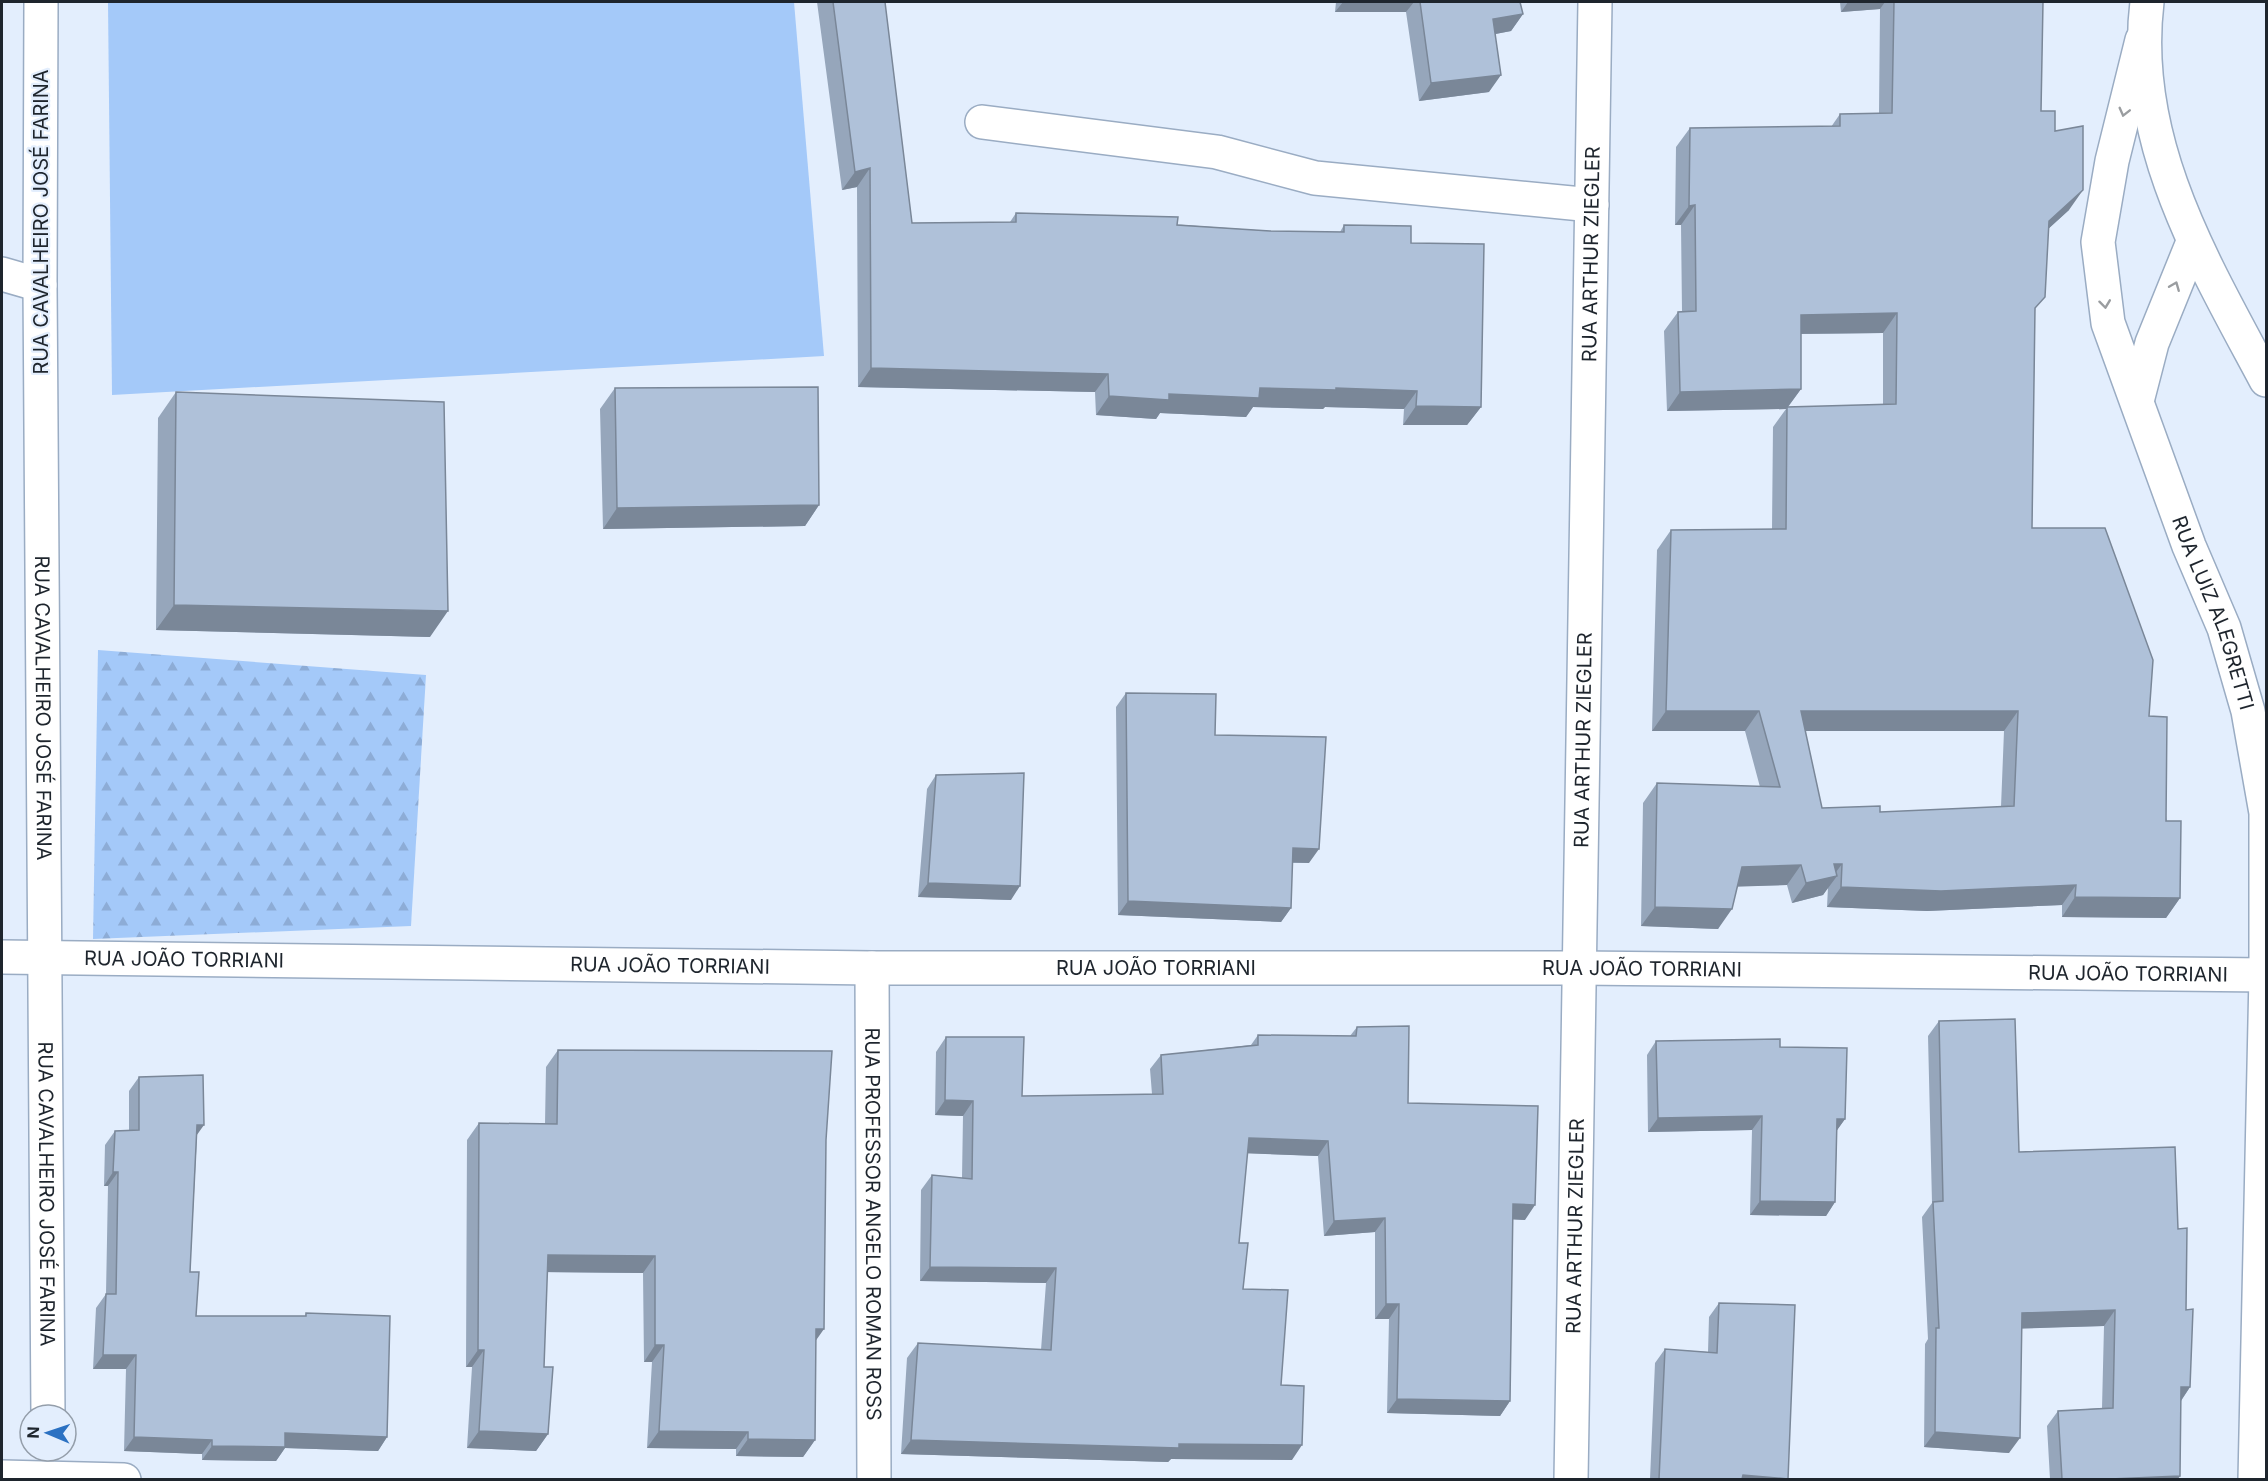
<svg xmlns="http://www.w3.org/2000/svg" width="2268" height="1481" font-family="Inter,sans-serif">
<defs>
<pattern id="forest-firs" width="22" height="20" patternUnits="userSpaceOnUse" patternTransform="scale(1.5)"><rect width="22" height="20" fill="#a4c9f9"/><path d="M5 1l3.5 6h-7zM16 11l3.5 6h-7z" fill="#8dacd6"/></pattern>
</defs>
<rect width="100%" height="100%" fill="#e3eefd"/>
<path fill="#a4c9f9" d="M108,2H794L824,356L112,395Z"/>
<path fill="url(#forest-firs)" d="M98,650L426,675L411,926L93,939Z"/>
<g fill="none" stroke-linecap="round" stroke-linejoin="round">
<g stroke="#9aacc3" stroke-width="36">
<g id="minor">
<path id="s1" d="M41,2L40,285L48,1415"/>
<path id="s2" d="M2142,40L2112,161L2098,242L2108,323L2189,546L2224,628L2248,711L2266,813V975L2255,1480"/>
<path d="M982,122L1217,152L1315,178L1592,205"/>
<path d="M2,274L40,285"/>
<path d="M2137,401L2152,343L2193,242"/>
<path id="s3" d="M2,957L872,968H1578L2266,975"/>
<path id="s4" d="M872,968L874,1480"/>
<path d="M2,1477L124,1480"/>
<path id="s5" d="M1571,1480L1595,2"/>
</g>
</g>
<g stroke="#9aacc3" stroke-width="36">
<path id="major" d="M2147,2C2130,141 2203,262 2266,380"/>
</g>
<use href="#minor" stroke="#fff" stroke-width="33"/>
<use href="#major" stroke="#fff" stroke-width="33"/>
</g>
<path fill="#96a6bb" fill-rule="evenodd" d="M817,2H885L912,223L1010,222L1016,213L1270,231L1340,232L1344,225L1411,243L1481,407L1467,425H1403L1404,409L1325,407L1323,409L1253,407L1246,417L1160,413L1156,419L1096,415L1095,392L858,387L857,187L842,190Z
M1336,2H1520L1523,14L1511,31L1495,34L1489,92L1419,101L1406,12H1335Z
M1840,2H2043L2041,111L2055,131L2069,210L2048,229L2035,311L2032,528L2149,716L2180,898L2166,918L2062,917V905L1927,911L1827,907L1828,887L1823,895L1792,903L1787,885L1738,886L1718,929L1641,926L1643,803L1657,783L1760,787L1745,731H1652L1657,550L1671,530L1772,529L1773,427L1786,409L1667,411L1664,331L1678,312L1682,311L1681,225H1675L1676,147L1690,128L1831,127L1840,114L1879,113L1880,9L1841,12ZM1883,333V405L1788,407L1801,389V334ZM1805,731H2004L2001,807L1880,812L1822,808Z
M615,388L819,505L805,526L603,529L600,409Z
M176,392L430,637L156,630L158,418Z
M1126,693L1215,735L1309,863H1292L1291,908L1281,922L1118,915L1116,707Z
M936,775L1011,900L918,897L927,789Z
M1939,1021L2019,1152L2178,1229L2186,1310L2190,1387L2181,1401L2178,1479H2050L2047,1426L2058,1411L2102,1408L2104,1326L2022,1328L2009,1453L1924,1447L1925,1344L1928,1339L1922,1217L1932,1203L1928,1036Z
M1357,1027L1408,1103L1525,1220L1513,1219L1510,1401L1500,1416L1387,1413L1389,1319H1375V1232L1324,1236L1318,1156L1247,1153L1239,1243L1243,1289L1281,1385L1292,1460L1171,1459L1168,1462L901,1454L907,1358L918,1343L1041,1350L1046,1283L920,1281L921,1190L932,1175L962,1178L963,1116L935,1115L936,1052L946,1037L1022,1096L1152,1094L1150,1069L1161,1055L1251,1045L1258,1035L1350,1036Z
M1656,1041L1780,1047L1845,1119L1837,1130L1835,1202L1826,1216L1750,1215L1752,1130L1648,1132L1647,1055Z
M558,1050L826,1140L816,1340L815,1440L803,1457L736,1456V1449L647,1448L652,1362H644L643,1273L547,1272L544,1367L548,1434L536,1451L467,1448L472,1367H466L467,1140L479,1123L545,1124L546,1067Z
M139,1077L197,1136L190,1272L196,1316H305L306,1313L387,1437L378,1451L285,1448L276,1461L202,1460V1454L124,1451L126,1369H93L96,1308L106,1294L108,1186H104L105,1145L115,1131L129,1130V1091Z
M1719,1303L1788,1479H1650L1655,1363L1665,1349L1708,1352L1709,1317Z"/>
<path fill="#7a8798" d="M1343,2H1414L1406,12H1335Z
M1848,2H1885L1880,9L1841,12Z
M1523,14L1511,31L1480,37L1493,19Z
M1501,75L1489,92L1419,101L1431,83Z
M870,168L857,187L842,190L855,172Z
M2083,190L2069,210L2035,241L2049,221Z
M1695,205L1681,225H1675L1689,206Z
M1897,313L1883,333L1788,334L1801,315Z
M871,368L1108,374L1095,392L858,387Z
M1260,388H1336L1417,391L1404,409L1325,407L1323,409L1253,407L1246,417L1160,413L1156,419L1096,415L1109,396L1169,394Z
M1801,389L1787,408V407L1786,409L1667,411L1680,392Z
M1416,406L1481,407L1467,425H1403Z
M819,505L805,526L603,529L617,508Z
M174,605L448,611L430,637L156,630Z
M1666,711H1759L1745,731H1652Z
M1801,711H2018L2004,731H1787Z
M1293,848L1319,849L1309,863L1283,862Z
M1834,864H1842L1833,876H1837L1823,895L1792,903L1806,883Z
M1801,865L1787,885L1728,887L1742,867Z
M928,883L1020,886L1011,900L918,897Z
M2076,885L2062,905L1927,911L1827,907L1841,887Z
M2075,897L2180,898L2166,918L2062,917Z
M1128,901L1291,908L1281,922L1118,915Z
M1655,907L1732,909L1718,929L1641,926Z
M945,1100L973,1101L963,1116L935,1115Z
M1762,1116L1752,1130L1648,1132L1658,1118Z
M1837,1119H1845L1835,1133Z
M197,1125H204L194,1139Z
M1249,1138L1328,1141L1318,1156L1238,1153Z
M113,1172H118L108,1186H104Z
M1760,1201L1835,1202L1826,1216L1750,1215Z
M1513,1204L1535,1205L1525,1220L1503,1219Z
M1385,1218L1375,1232L1324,1236L1334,1221Z
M548,1255L655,1256L643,1273L536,1272Z
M930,1267L1056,1268L1046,1283L920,1281Z
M1386,1304H1399L1389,1319H1375Z
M2115,1310L2104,1326L2011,1329L2022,1313Z
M816,1329H824L812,1346Z
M655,1345H664L652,1362H644Z
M478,1350H484L472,1367H466Z
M103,1355H136L126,1369H93Z
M2181,1387H2190L2180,1402Z
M1397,1399L1510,1401L1500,1416L1387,1413Z
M479,1431L548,1434L536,1451L467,1448Z
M659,1431L748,1432L736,1449L647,1448Z
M1935,1432L2020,1438L2009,1453L1924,1447Z
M285,1433L387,1437L378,1451L285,1448L276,1461L202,1460L212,1446Z
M134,1437L212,1440L202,1454L124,1451Z
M748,1439L815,1440L803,1457L736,1456Z
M911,1440L1302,1445L1292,1460L1171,1459L1168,1462L901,1454Z
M1743,1475L1788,1479H1739Z
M2180,1476L2178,1479H2110Z"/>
<path fill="#afc1d9" stroke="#7a8798" stroke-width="1.5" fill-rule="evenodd" d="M833,2H885L912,223L1016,222V213L1178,217L1177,225L1270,231L1344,232V225L1411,226V243L1484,244L1481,407L1416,406L1417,391L1336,388V390L1260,388L1259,398L1169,394V400L1109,396L1108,374L871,368L870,168L855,172Z
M1420,2H1520L1523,14L1493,19L1501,75L1431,83Z
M1894,2H2043L2041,111H2055V131L2083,126V190L2049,221L2045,297L2035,308L2032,528H2105L2153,660L2149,716L2167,717L2166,821H2181L2180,898L2075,897L2076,885L1941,891L1841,887L1842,864H1834L1837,876L1806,883L1801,865L1742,867L1732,909L1655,907L1657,783L1780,787L1759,711H1666L1671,530L1786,529L1787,407L1896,404L1897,313L1801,315V389L1680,392L1678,312L1696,311L1695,205L1689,206L1690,128L1840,126V114L1892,113ZM1801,711H2018L2014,806L1880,812V806L1822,808Z
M818,387L819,505L617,508L615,388Z
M176,392L444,402L448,611L174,605Z
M1126,693L1216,694L1215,735L1326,737L1319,849L1293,848L1291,908L1128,901Z
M1024,773L1020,886L928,883L936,775Z
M2015,1019L2019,1152L2175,1147L2178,1229L2187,1228L2186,1310L2193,1309L2190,1387H2181L2180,1476L2110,1479H2062L2058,1411L2113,1408L2115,1310L2022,1313L2020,1438L1935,1432L1936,1328H1939L1933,1202L1943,1201L1939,1021Z
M1409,1026L1408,1103L1538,1106L1535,1205L1513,1204L1510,1401L1397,1399L1399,1304H1386L1385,1218L1334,1221L1328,1141L1249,1138L1239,1243H1248L1243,1289L1288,1290L1281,1385L1304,1386L1302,1445L1179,1444V1448L911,1440L918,1343L1051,1350L1056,1268L930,1267L932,1175L972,1179L973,1101L945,1100L946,1037H1024L1022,1096L1163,1094L1161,1055L1258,1045V1035L1356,1036L1357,1027Z
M1780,1039V1047L1847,1048L1845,1119H1837L1835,1202L1760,1201L1762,1116L1658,1118L1656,1041Z
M558,1050L832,1051L826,1140L824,1329H816L815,1440L748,1439V1432L659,1431L664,1345H655V1256L548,1255L544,1367H553L548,1434L479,1431L484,1350H478L479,1123L557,1124Z
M203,1075L204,1125H197L190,1272H199L196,1316H306V1313L390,1316L387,1437L285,1433V1447L212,1446V1440L134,1437L136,1355H103L106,1294H116L118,1172H113L115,1131L139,1130V1077Z
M1719,1303L1795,1305L1788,1479L1743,1475L1742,1479H1659L1665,1349L1717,1353Z"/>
<defs><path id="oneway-chevron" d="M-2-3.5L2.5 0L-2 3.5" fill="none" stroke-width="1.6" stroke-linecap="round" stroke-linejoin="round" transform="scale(1.5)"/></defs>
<g stroke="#9a9da0">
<use href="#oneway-chevron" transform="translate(2124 112) rotate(104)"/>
<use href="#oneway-chevron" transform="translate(2175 286) rotate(-68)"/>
<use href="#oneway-chevron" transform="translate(2105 304) rotate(83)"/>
</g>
<g text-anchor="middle" stroke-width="4.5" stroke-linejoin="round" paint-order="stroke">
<g font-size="20" fill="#1e252d" stroke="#e3eefd">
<text transform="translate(41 222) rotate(-90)" y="7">RUA CAVALHEIRO JOSÉ FARINA</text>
<text dy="7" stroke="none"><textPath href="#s5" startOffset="1226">RUA ARTHUR ZIEGLER</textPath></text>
<text dy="7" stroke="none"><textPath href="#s2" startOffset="597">RUA LUIZ ALEGRETTI</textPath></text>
<text dy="7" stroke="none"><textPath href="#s1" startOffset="706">RUA CAVALHEIRO JOSÉ FARINA</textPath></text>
<text dy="7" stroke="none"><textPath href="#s5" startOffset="740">RUA ARTHUR ZIEGLER</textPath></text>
<text dy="7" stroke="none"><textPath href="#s3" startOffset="182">RUA JOÃO TORRIANI</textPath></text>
<text dy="7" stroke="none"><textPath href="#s3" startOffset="668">RUA JOÃO TORRIANI</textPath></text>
<text dy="7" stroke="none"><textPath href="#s3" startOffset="1154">RUA JOÃO TORRIANI</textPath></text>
<text dy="7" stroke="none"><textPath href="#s3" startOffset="1640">RUA JOÃO TORRIANI</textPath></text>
<text dy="7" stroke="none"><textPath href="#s3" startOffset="2126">RUA JOÃO TORRIANI</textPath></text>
<text dy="7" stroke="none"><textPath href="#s1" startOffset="1192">RUA CAVALHEIRO JOSÉ FARINA</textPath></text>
<text dy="7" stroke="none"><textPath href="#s4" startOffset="256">RUA PROFESSOR ANGELO ROMAN ROSS</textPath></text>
<text dy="7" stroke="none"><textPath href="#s5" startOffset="254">RUA ARTHUR ZIEGLER</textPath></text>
</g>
</g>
<rect width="2268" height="1481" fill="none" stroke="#1e252d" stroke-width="6"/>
<g transform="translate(48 1433) rotate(272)"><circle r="28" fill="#e3eefd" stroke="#949eaa" stroke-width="1.5"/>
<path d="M0-4.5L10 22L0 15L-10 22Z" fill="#2b71c2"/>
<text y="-9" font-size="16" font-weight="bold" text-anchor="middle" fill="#1e252d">N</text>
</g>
</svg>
